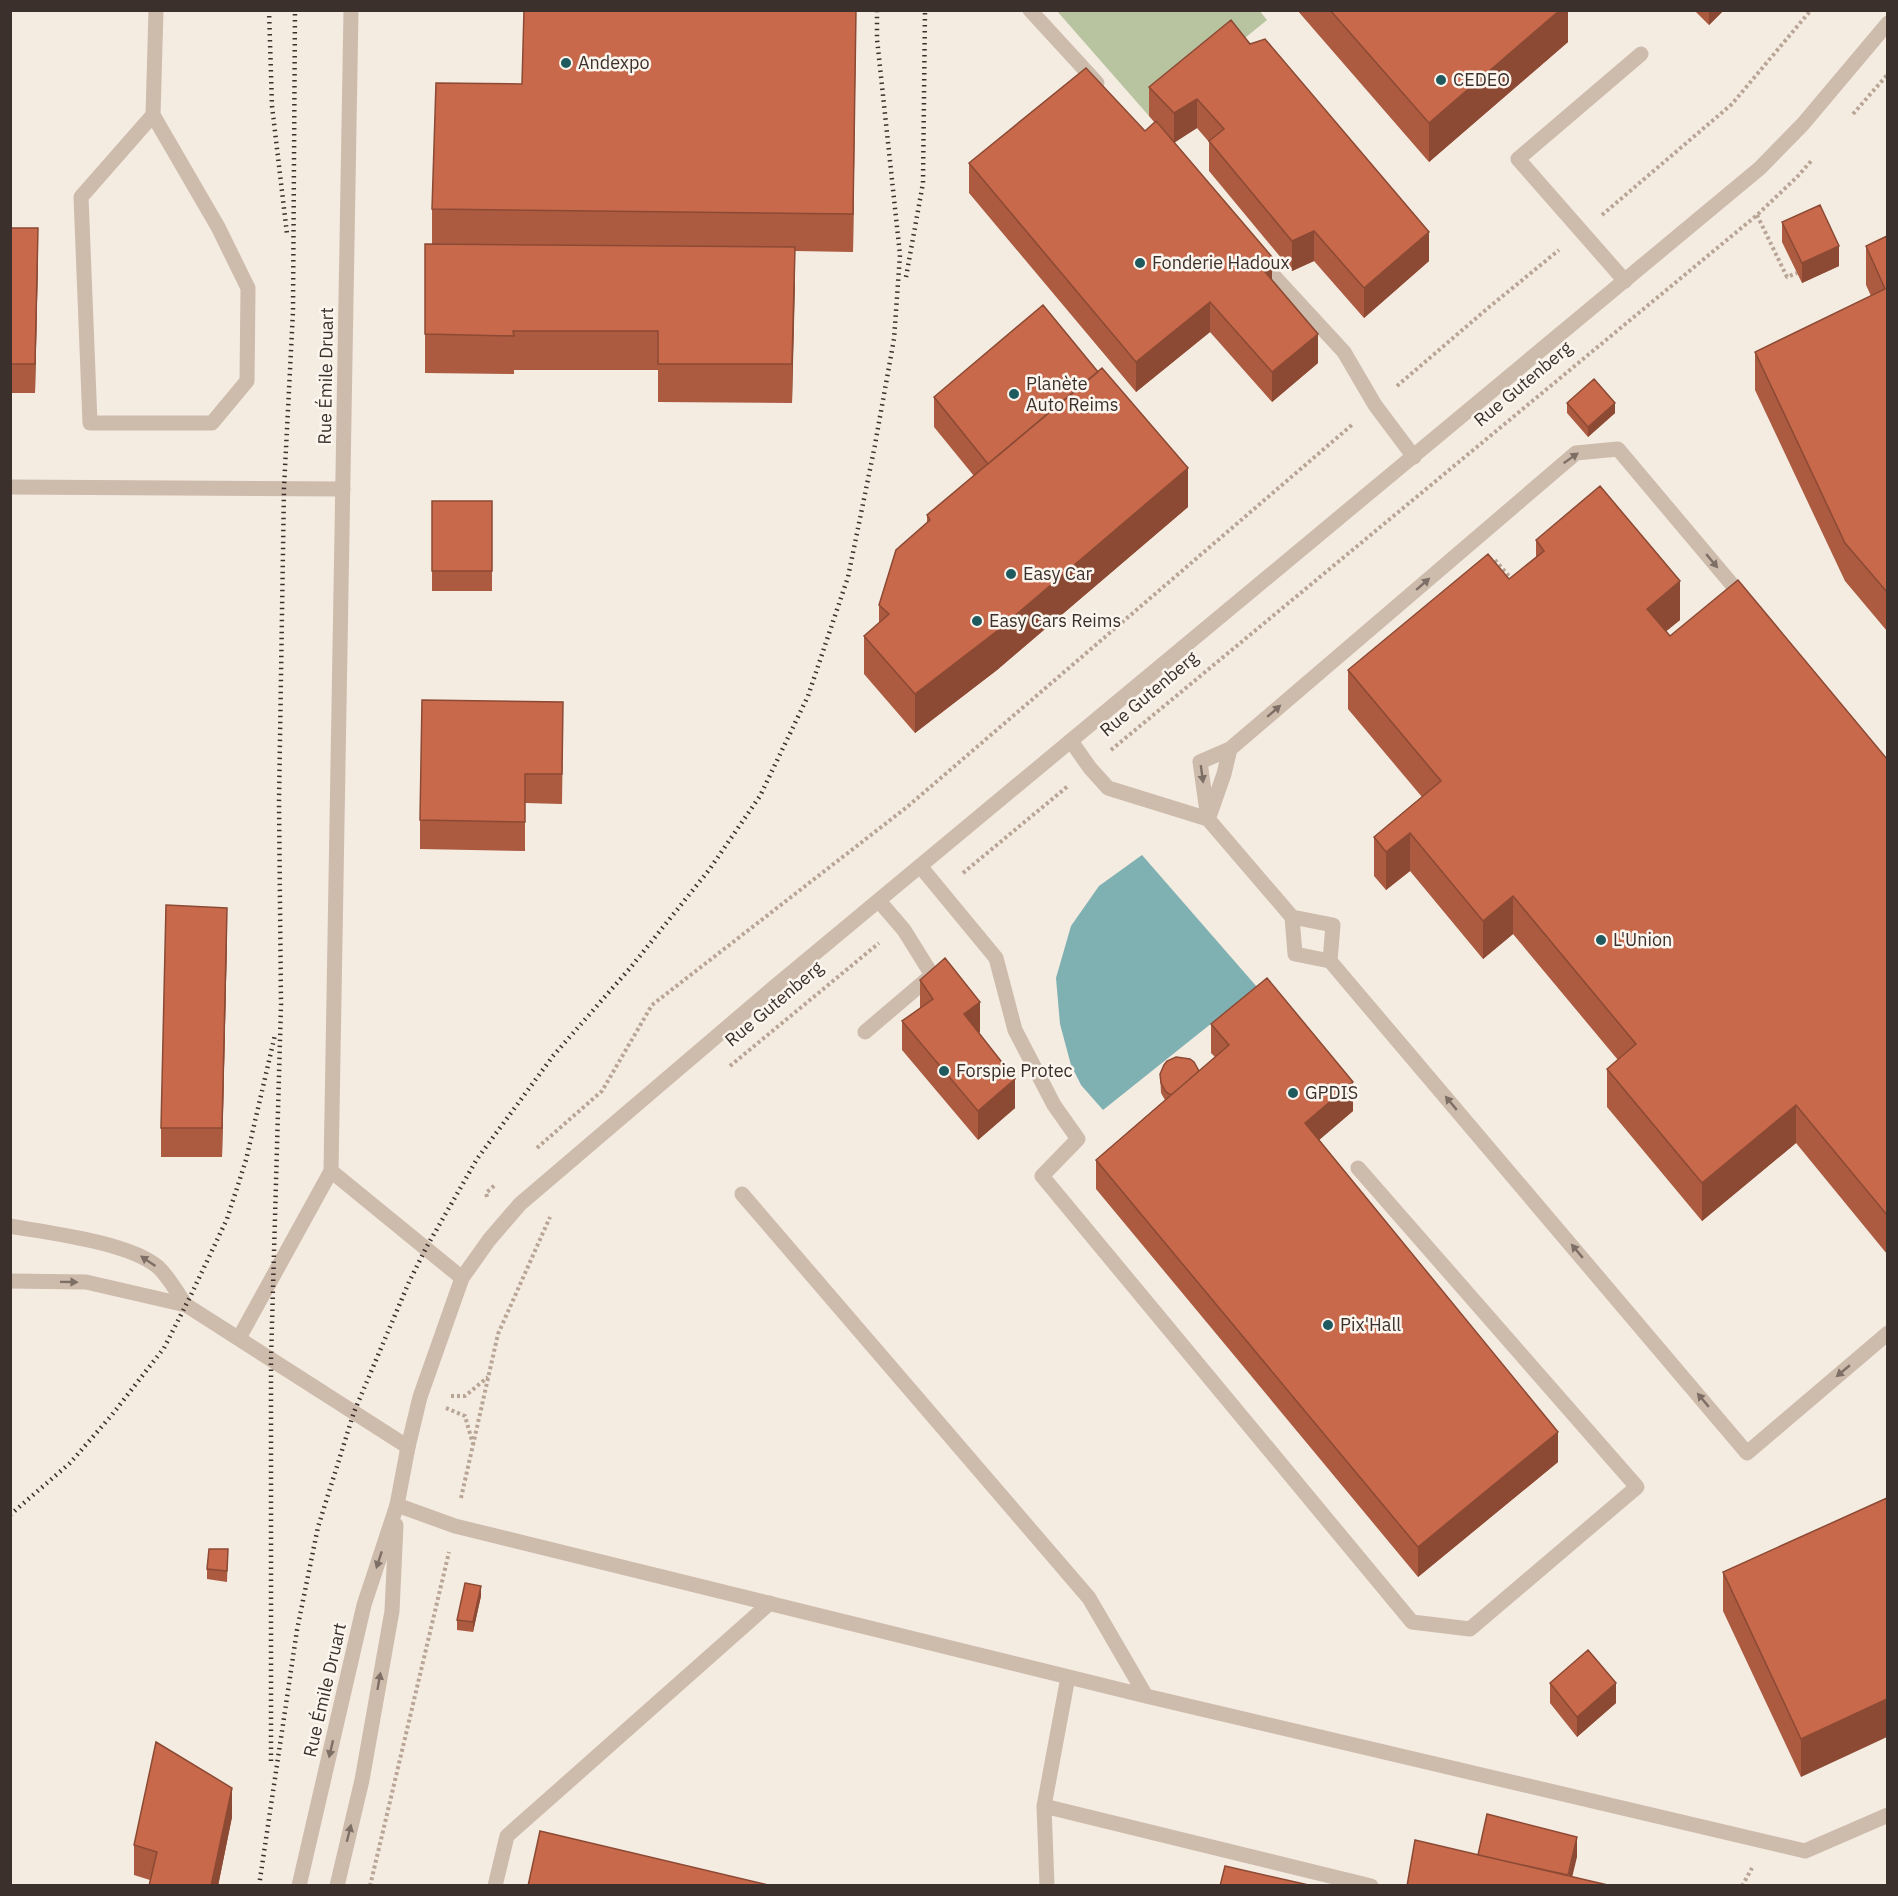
<svg xmlns="http://www.w3.org/2000/svg" width="1898" height="1896" font-family="'IBM Plex Sans',sans-serif">
<rect width="100%" height="100%" fill="#f4ebe1"/>
<path fill="#b8c4a0" d="M1259,10L1267,20L1149,116L1057,11Z"/>
<path fill="#7fb0b2" d="M1142,855L1257,987L1103,1110L1081,1085L1071,1065L1060,1024L1056,978L1071,926L1099,886Z"/>
<g fill="none" stroke-linecap="round" stroke-linejoin="round">
<path stroke="#b9a596" stroke-width="4" stroke-dasharray="3 3" stroke-linecap="butt" d="M1853,114L1888,74
M1602,215L1732,104L1811,10
M1757,215L1787,277L1797,273
M1397,386L1488,308L1559,250
M1495,560L1514,582
M1111,750L1757,215L1797,177L1812,160
M963,873L1068,786
M730,1066L879,943
M537,1148L602,1091L652,1005L907,807L1353,424
M487,1197L486,1193L495,1185
M451,1396H465L488,1377
M446,1408L465,1416L473,1444
M461,1498L498,1334L550,1217
M370,1886L449,1552
M1742,1886L1752,1868"/>
<path stroke="#cdbbac" stroke-width="15" d="M1030,10L1097,83
M153,115L81,197L90,423H212L247,381L248,288L218,227L153,115L156,10
M1259,260L1344,352L1375,405L1414,457
M1625,281L1518,159L1641,54
M10,487L343,489
M1071,741L1090,768L1108,788L1208,819L1292,917L1295,954L1330,961L1747,1453L1888,1333
M1210,814L1224,774L1230,749
M1208,819L1200,762L1230,749L1576,453L1618,449L1745,600
M920,866L996,958L1015,1030L1054,1105L1078,1139L1042,1176L1412,1622L1470,1629L1637,1487L1358,1168
M1292,917L1333,925L1330,961
M865,1032L932,975L904,930L879,901
M742,1194L1089,1598L1146,1696
M10,1226C49,1233 129,1242 158,1267C169,1277 177,1293 186,1305
M10,1281L86,1282L186,1305L408,1447
M239,1338L331,1171
M397,1505L455,1526L1146,1696L1805,1851L1888,1815
M1068,1677L1044,1806L1371,1886
M1044,1806L1047,1886
M495,1886L507,1836L770,1603"/>
<path stroke="#cdbbac" stroke-width="15" d="M351,10L331,1171L462,1278
M299,1886L364,1605L397,1505L408,1447L420,1397L462,1278L489,1240L520,1204L772,989L1760,168L1803,124L1888,23
M337,1886L362,1780L392,1611L396,1525"/>
<path stroke="#3b302b" stroke-width="4.5" stroke-dasharray="1.5 4.5" stroke-linecap="butt" d="M269,10L272,106L287,234
M906,277L923,183L925,10
M10,1515L70,1463L111,1416L164,1348L190,1297L227,1219L246,1160L275,1035
M271,1761V1359L281,1005L279,802L284,488L293,311L295,10
M259,1886L297,1630L318,1527L354,1412L409,1282L426,1248L477,1159L553,1056L631,967L709,870L760,796L808,696L848,577L874,450L894,339L900,255L877,39V10"/>
</g>
<path fill="#ac5a40" d="M856,10L853,252L795,251L792,403L658,402V370H514V374L425,373V244H432V209L522,84Z
M1297,10H1568V42L1429,162Z
M1694,10H1724L1709,25Z
M1231,20L1429,261L1364,318L1314,261L1292,271L1209,171V142L1197,128L1174,142L1272,280L1318,363L1272,402L1210,332L1136,392L969,193V163L1145,131L1155,123L1149,116V87Z
M1782,222L1839,266L1802,283L1782,242Z
M10,228L38,257L35,393H10Z
M1887,236V631L1845,581L1755,390V352L1871,296L1866,285V246Z
M934,397L1188,507L997,670L915,733L864,674V636L879,623V605L927,523V515L974,476L934,427Z
M1567,403L1615,413L1588,437L1567,413Z
M432,501H492V591H432Z
M1536,540L1680,620L1666,631L1670,636L1887,759V1254L1796,1143L1702,1221L1607,1107V1069L1618,1060L1513,934L1483,959L1410,871L1386,890L1374,876V837L1422,797L1348,709V670L1509,579L1536,557Z
M563,731L562,804L525,803V851L420,849V820Z
M227,937L222,1157H161V1128Z
M920,980L980,1032L979,1033L1015,1108L978,1140L902,1050V1021L920,1008Z
M1211,1024L1353,1111L1319,1140L1558,1462L1418,1577L1096,1189V1160L1165,1100L1161,1093L1160,1074L1199,1071L1215,1057L1211,1053Z
M1887,1498L1801,1777L1723,1611V1572Z
M228,1549L227,1582L207,1579V1569Z
M481,1596L473,1632L457,1630V1620Z
M1550,1683L1616,1703L1577,1737L1550,1703Z
M232,1817L218,1886H149L150,1880L134,1875V1845Z"/>
<path fill="#8c4a34" d="M856,10L853,252V214Z
M1560,10H1568V42L1429,162V123Z
M1709,10H1724L1709,25Z
M1197,99V128L1174,143V113Z
M38,228V257L35,393V364Z
M1314,231V261L1292,271V241Z
M1429,232V261L1364,318V288Z
M1839,246V266L1802,283V263Z
M795,247V285L792,403V364Z
M1272,257V287L1260,266Z
M1210,302V332L1136,392V362Z
M1318,334V363L1272,402V372Z
M1615,403V413L1588,437V427Z
M1188,468V507L997,670L915,733V694Z
M1680,581V620L1647,647V609Z
M1410,833V871L1386,890V852Z
M1513,896V934L1483,959V921Z
M227,908V937L222,1157V1128Z
M980,1002V1032L964,1044V1014Z
M1015,1079V1108L978,1140V1111Z
M1353,1082V1111L1305,1152V1123Z
M1796,1105V1143L1702,1221V1183Z
M1558,1432V1462L1418,1577V1547Z
M481,1586V1596L473,1632V1622Z
M1616,1683V1703L1577,1737V1717Z
M1887,1699V1737L1801,1777V1739Z
M232,1788V1817L218,1886H211Z
M1577,1837V1857L1570,1886H1566Z"/>
<path fill="#c8694b" stroke="#8c4a34" stroke-width="1.5" d="M524,10H856L853,214L432,209L436,83L522,84Z
M1330,10H1560L1429,123Z
M1231,20L1250,44L1265,39L1429,232L1364,288L1314,231L1292,241L1209,141L1224,129L1197,99L1174,113L1149,87Z
M1086,68L1145,131L1156,121L1272,257L1260,266L1318,334L1272,372L1210,302L1136,362L969,163Z
M1820,205L1839,246L1802,263L1782,222Z
M10,228H38L35,364H10Z
M1887,236V592L1845,543L1755,352L1885,289L1866,246Z
M425,244L795,247L792,364H658V331H513L514,336L425,334Z
M1043,305L1098,372L988,464L934,397Z
M1102,368L1188,468L997,631L915,694L864,636L889,614L879,605L896,550L930,520L927,515Z
M1594,379L1615,403L1588,427L1567,403Z
M1600,486L1680,581L1647,609L1670,636L1738,580L1887,759V1215L1796,1105L1702,1183L1607,1069L1636,1044L1513,896L1483,921L1410,833L1386,852L1374,837L1441,781L1348,670L1488,554L1509,579L1544,551L1536,540Z
M432,501H492V571H432Z
M422,700L563,702L562,774H525V822L420,820Z
M166,905L227,908L222,1128H161Z
M945,958L980,1002L964,1014L1015,1079L978,1111L902,1021L933,999L920,980Z
M1267,978L1353,1082L1305,1123L1558,1432L1418,1547L1096,1160L1229,1045L1211,1024Z
M1176,1057L1190,1059L1194,1062L1199,1071L1171,1095L1166,1092L1161,1083L1160,1074L1164,1065L1167,1061Z
M1887,1498V1699L1801,1739L1723,1572Z
M209,1549H228L227,1571L207,1569Z
M465,1583L481,1586L473,1622L457,1620Z
M1588,1650L1616,1683L1577,1717L1550,1683Z
M156,1742L232,1788L211,1886H149L157,1852L134,1845Z
M1487,1814L1577,1837L1568,1875L1478,1855Z
M540,1831L772,1886H528Z
M1415,1840L1612,1886H1407Z
M1225,1866L1313,1886H1220Z"/>
<defs><path id="oneway-solid" d="M-6-.8H1V-3.2L6.5 0L1 3.2V.8H-6Z" transform="scale(1.5)"/></defs>
<g fill="#7d6f65">
<use href="#oneway-solid" transform="translate(1571 458) rotate(-35)"/>
<use href="#oneway-solid" transform="translate(1712 561) rotate(50)"/>
<use href="#oneway-solid" transform="translate(1423 584) rotate(-41)"/>
<use href="#oneway-solid" transform="translate(1274 711) rotate(-41)"/>
<use href="#oneway-solid" transform="translate(1202 774) rotate(82)"/>
<use href="#oneway-solid" transform="translate(1451 1103) rotate(-130)"/>
<use href="#oneway-solid" transform="translate(1577 1251) rotate(-130)"/>
<use href="#oneway-solid" transform="translate(148 1261) rotate(-146)"/>
<use href="#oneway-solid" transform="translate(69 1282) rotate(1)"/>
<use href="#oneway-solid" transform="translate(1843 1371) rotate(140)"/>
<use href="#oneway-solid" transform="translate(1703 1400) rotate(-130)"/>
<use href="#oneway-solid" transform="translate(379 1560) rotate(108)"/>
<use href="#oneway-solid" transform="translate(379 1681) rotate(-80)"/>
<use href="#oneway-solid" transform="translate(331 1749) rotate(103)"/>
<use href="#oneway-solid" transform="translate(349 1833) rotate(-76)"/>
</g>
<g fill="#1f5a5e" stroke="#fbf5ee" stroke-width="2">
<circle cx="566" cy="63" r="6"/>
<circle cx="1441" cy="80" r="6"/>
<circle cx="1140" cy="263" r="6"/>
<circle cx="1014" cy="394" r="6"/>
<circle cx="1011" cy="574" r="6"/>
<circle cx="977" cy="621" r="6"/>
<circle cx="1601" cy="940" r="6"/>
<circle cx="944" cy="1071" r="6"/>
<circle cx="1293" cy="1093" r="6"/>
<circle cx="1328" cy="1325" r="6"/>
</g>
<g text-anchor="middle" stroke-width="5" stroke-linejoin="round" paint-order="stroke">
<g font-size="18" fill="#3b302b" stroke="#fbf5ee" text-anchor="start">
<text x="578" y="69">Andexpo</text>
<text x="1453" y="86">CEDEO</text>
<text x="1152" y="269">Fonderie Hadoux</text>
<text x="1026" y="390">Planète<tspan x="1026" dy="21">Auto Reims</tspan></text>
<text x="1023" y="580">Easy Car</text>
<text x="989" y="627">Easy Cars Reims</text>
<text x="1613" y="946">L'Union</text>
<text x="956" y="1077">Forspie Protec</text>
<text x="1305" y="1099">GPDIS</text>
<text x="1340" y="1331">Pix'Hall</text>
</g>
<g font-size="18" fill="#3b302b" stroke="#fbf5ee">
<text transform="translate(326 376) rotate(-89)" y="6">Rue Émile Druart</text>
<text transform="translate(1523 384) rotate(-40)" y="6">Rue Gutenberg</text>
<text transform="translate(1149 694) rotate(-40)" y="6">Rue Gutenberg</text>
<text transform="translate(774 1004) rotate(-40)" y="6">Rue Gutenberg</text>
<text transform="translate(325 1690) rotate(-77)" y="6">Rue Émile Druart</text>
</g>
</g>
<rect width="1898" height="1896" fill="none" stroke="#3b302b" stroke-width="24"/>
</svg>
